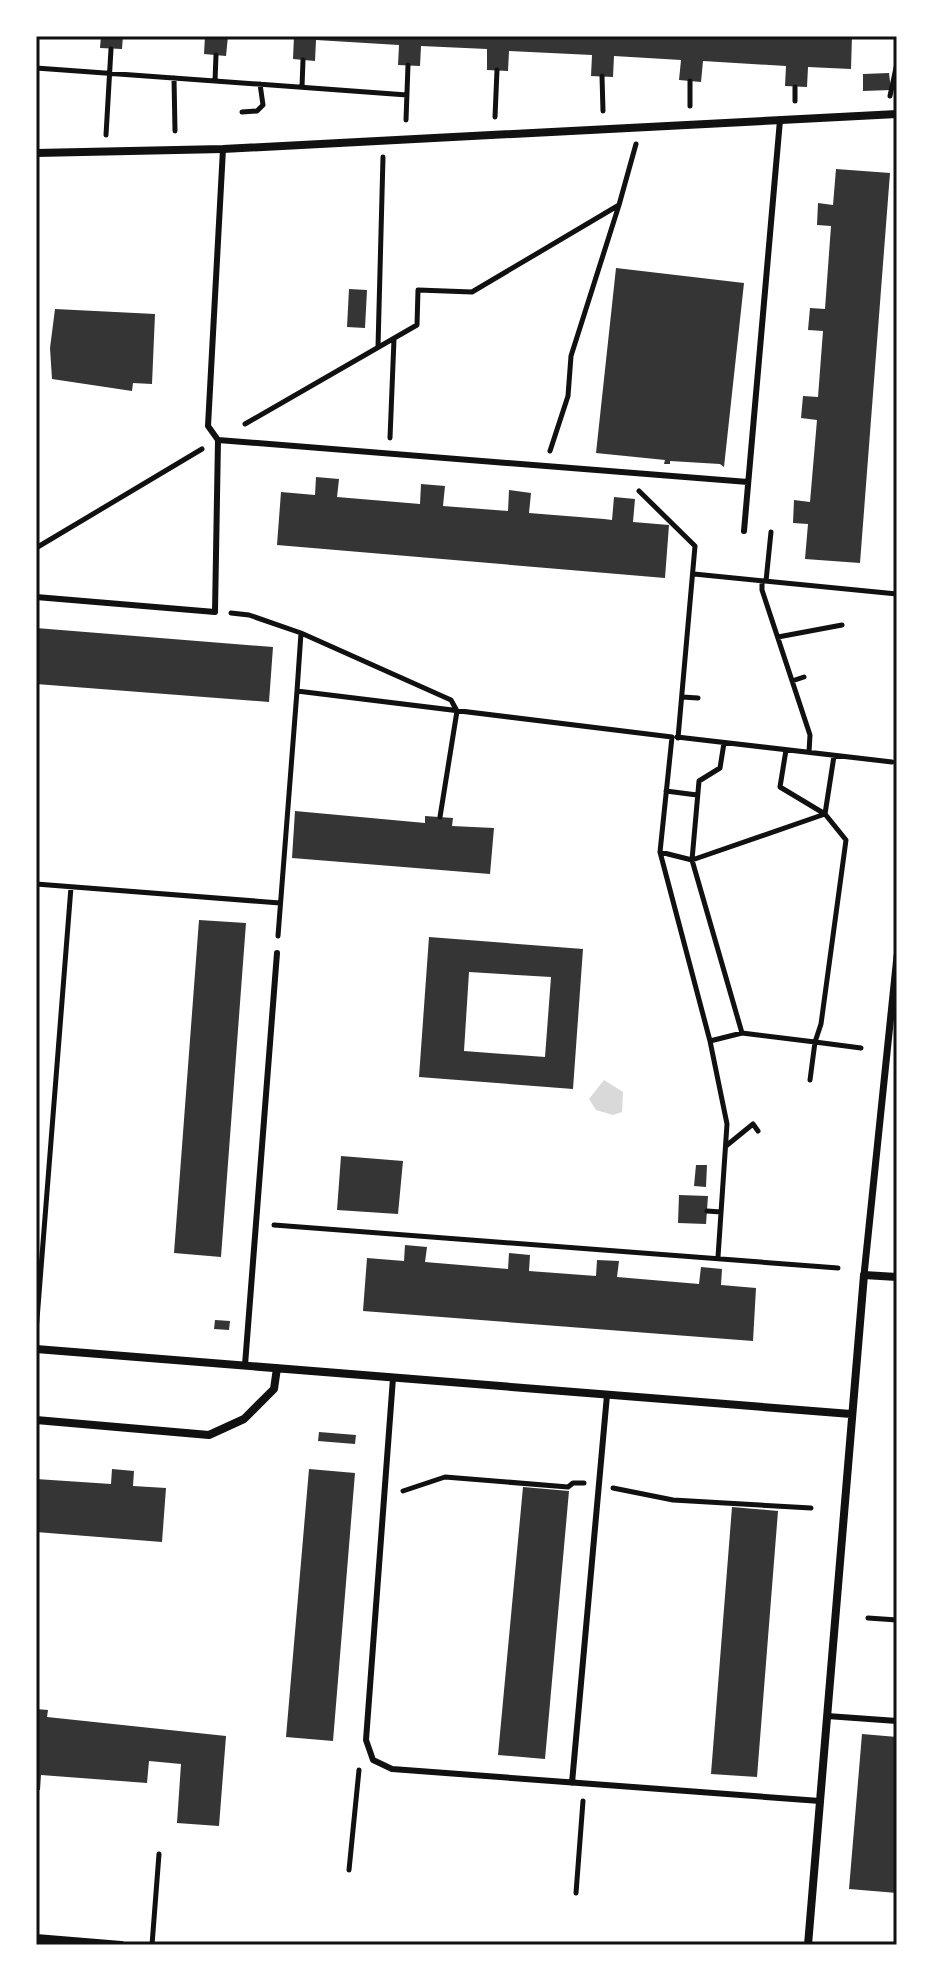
<svg xmlns="http://www.w3.org/2000/svg" width="933" height="1981" font-family="Quicksand,sans-serif">
<rect width="100%" height="100%" fill="#fff"/>
<path fill="#d9d9d9" d="M604,1080L623,1092L622,1112L613,1115L596,1110L589,1099Z"/>
<path fill="#353535" fill-rule="evenodd" d="M101,36H123L122,49L100,48Z
M205,36H228L226,56L204,54Z
M294,36H852L851,69L808,67L807,87L785,86L786,66L703,61L701,82L679,80L681,60L614,56L613,77L591,76L592,55L509,51L508,71L487,70V49L421,46L420,66L398,65L399,45L316,40L315,61L293,59Z
M889,73L891,90L863,91V74Z
M836,169L890,173L860,563L805,559L808,524L793,523L794,500L810,502L817,420L801,418L803,396L818,397L823,331L808,330L810,308L825,309L831,226L817,225L818,203L833,205Z
M616,268L744,283L724,467L720,464L670,461V464H664L665,460L596,453Z
M349,289L367,290L365,328L347,327Z
M55,309L155,314L152,384L133,383L132,391L52,379L50,348Z
M316,477L339,479L337,497L420,504L421,484L445,486L443,506L508,511L509,490L531,493L529,513L604,519L612,520L614,497L635,499L633,522L669,525L665,578L277,545L281,492L315,495Z
M36,628L273,647L269,702L36,684Z
M295,811L425,823V816L453,818L452,826L494,828L490,874L292,858Z
M199,920L246,923L221,1257L174,1253Z
M429,937L583,949L573,1089L419,1077ZM469,972L551,977L545,1057L464,1051Z
M341,1156L403,1161L398,1214L337,1210Z
M696,1165H707L706,1187L694,1186Z
M679,1195L708,1196L706,1224L678,1223Z
M405,1245L427,1247L425,1262L508,1269L509,1253L530,1255L529,1271L596,1276L597,1260L619,1261L617,1277L699,1284L701,1267L722,1269L721,1285L756,1288L753,1341L363,1311L367,1258L404,1261Z
M215,1320L230,1321L229,1330L214,1329Z
M319,1432L356,1435L355,1444L318,1441Z
M112,1469L134,1471L133,1486L166,1488L162,1542L36,1532V1479L111,1484Z
M309,1469L355,1473L333,1741L286,1737Z
M523,1487L569,1491L545,1759L498,1755Z
M732,1507L778,1511L757,1777L711,1774Z
M36,1709L48,1710L47,1717L226,1736L219,1826L177,1823L181,1764L149,1761L147,1783L41,1775L40,1790H36Z
M862,1734L897,1737V1893L849,1889Z"/>
<g fill="none" stroke-linecap="round" stroke-linejoin="round">
<path stroke="#111" stroke-width="5" d="M36,68L407,95
M602,76L603,111
M174,78L175,131
M215,81L216,55
M302,87L303,60
M795,87V101
M890,96L897,63
M690,106V81
M242,112L257,111L263,105L260,84
M495,117L497,70
M406,120L408,65
M106,135L111,49
M378,347L383,157
M245,424L417,325L418,290L472,292L619,205L636,144
M390,438L394,339
M550,451L568,396L571,356L619,205
M639,491L695,546L678,738
M36,548L202,449
M694,574L897,594
M762,581V590L810,735L809,752
M766,581L771,532
M231,613L249,615L301,633L297,691
M301,633L451,700L457,711L440,817
M778,637L842,625
M792,681L804,677
M682,697L698,698
M677,737L892,762
M786,750L780,787L825,814L834,756
M666,791L697,795
M825,814L846,840L821,1024L815,1042L742,1033L692,860Z
M660,852L692,860L699,781L720,768L724,743
M36,884L280,903
M278,936L297,691L672,737L660,852L710,1041L727,1124L718,1257
M710,1041L742,1033
M810,1080L815,1042L861,1048
M726,1146L753,1124L758,1131
M707,1211L721,1212
M274,1225L838,1268
M36,1332L71,887
M613,1488L673,1500L811,1508
M403,1491L445,1477L568,1487L573,1483H584
M868,1618L897,1620
M349,1870L359,1770
M576,1893L583,1801
M152,1945L159,1854"/>
<path stroke="#111" stroke-width="6" d="M218,440L748,482
M744,531L780,120
M36,597L215,612L218,440L208,426L223,149
M245,1365L277,953
M393,1378L366,1740L373,1760L392,1769L820,1801
M827,1716L897,1721
M572,1783L607,1395"/>
<path stroke="#111" stroke-width="7" d="M864,1275L897,956"/>
<path stroke="#111" stroke-width="8" d="M36,153L223,149L897,114
M36,1349L851,1414
M36,1420L209,1435L244,1419L274,1389L277,1368
M36,1938L121,1945
M808,1945L864,1275L897,1277"/>
</g>
<rect width="933" height="1981" fill="none" stroke="#ffffff" stroke-width="76"/>
<rect x="38" y="38" width="857" height="1905" fill="none" stroke="#111" stroke-width="3"/>
</svg>
